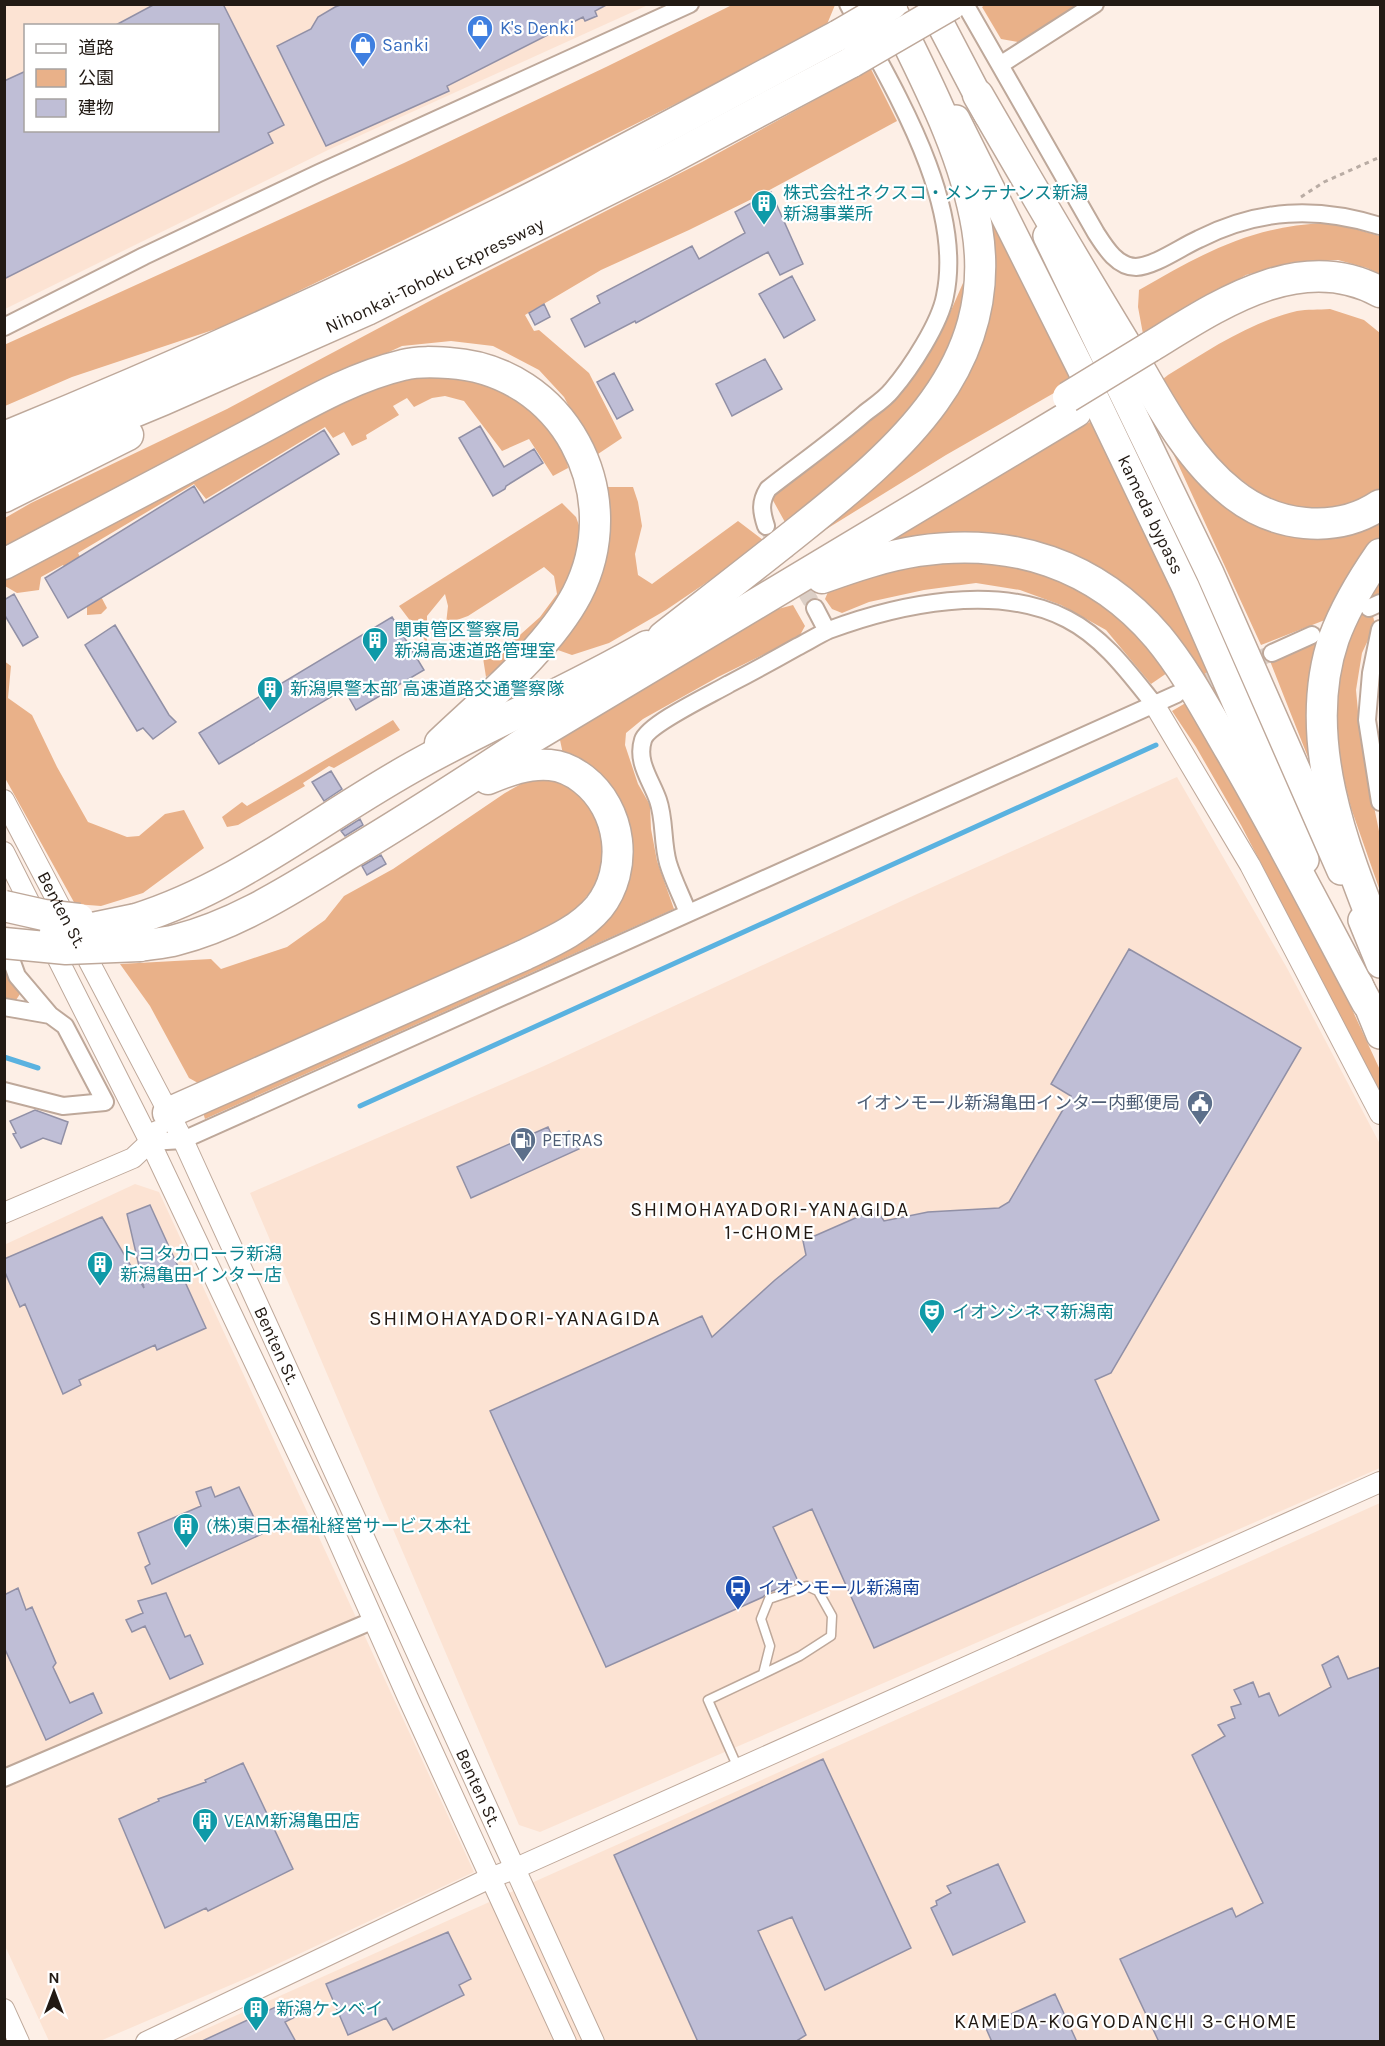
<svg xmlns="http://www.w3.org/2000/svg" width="1385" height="2046" font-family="Karla,'Noto Sans JP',sans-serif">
<rect width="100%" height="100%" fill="#fdefe6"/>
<path fill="#fce3d3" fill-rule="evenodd" d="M5,5H648L328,150L5,309ZM26,26H218V130H26Z
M1177,777L1287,968L1380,1144V1468L540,1832L519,1825L250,1193L544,1066L906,899Z
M135,1184L159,1192L474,1872L254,1975L100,2041H49L5,1946L4,1245Z
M1380,1503V2041H179Z"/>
<path fill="#e9b189" d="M986,4L1086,5L1018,42L1001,39L982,7Z
M732,5H835L825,29L412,236L231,324L72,377L5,406L4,345L404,163L606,67Z
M871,69L897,121L764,193L689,230L601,270L525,315L534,331L539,330L589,373L622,438L595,456L564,397L539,370L493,346L451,341L402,346L363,364L5,553V518L31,503L227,409L441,295L702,162Z
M986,208L1075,381L946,455L812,538L960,380Z
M1325,223L1348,227L1380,236V274L1367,268L1338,260L1294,262L1246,275L1143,334L1138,307L1139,290C1202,254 1250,226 1325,223Z
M963,283L967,292L954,344L900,429L786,524L770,495L893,399L946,322Z
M1330,309L1364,320L1380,333V489L1361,504L1324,513L1267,499L1223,466L1200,441L1163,379L1168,375C1209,350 1250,322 1297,311C1307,309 1319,310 1330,309Z
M410,377L446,378L480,381L525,402L546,425L566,452L568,468L553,476L529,439L502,451L464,401L445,396L432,398L414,407L407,398L393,406L399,415L366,435L367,439L352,446L344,432L333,438L325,427L206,499L194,484L78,553L107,608L101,614L87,615V604L63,565L41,577L39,590L17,593L5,586L4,578L309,416L377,386Z
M1095,419L1233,724L1100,573L889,550L885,541Z
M1162,429L1266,522L1380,518V540L1330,618L1261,645Z
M605,487H633L638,502L642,526L635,554L638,575L652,584L738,521L763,540L750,553L666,610L609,643L572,655L555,649L580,615L603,571L607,526Z
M562,503L576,517L582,534L566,588L515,656L486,677L483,658L521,634L540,617L557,594L554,576L544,567L468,616L446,624L448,606L445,594L427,616V643L399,606Z
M967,558L1012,559L1097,595L1142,638L1167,673L1151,684L1106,630L1061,605L1020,590L976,583L924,590L869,602L842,613L832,609L825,599L828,592L892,568Z
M1380,575V595L1370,602L1375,625L1362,653L1356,690L1361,743L1380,836V891L1351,808L1340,763L1333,720L1338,657Z
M793,605L805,626L799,637L718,677L643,719L626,733L625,745L638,784L650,805L651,829L657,861L674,909L205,1119L202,1109L577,941L627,869L632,842L625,814L608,786L587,763L563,754L560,740L705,648L778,609Z
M1331,630L1313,770L1270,661Z
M4,661L11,666L8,698L32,715L57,767L88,822L127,837L139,836L165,814L184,810L204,848L143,893L101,906L75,904L5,778Z
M1189,701L1201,715L1339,981L1380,1070V1093L1241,825L1196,747L1172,711Z
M393,720L400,730L334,768L329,766L303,783L305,786L238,825L227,827L222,817L242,802L247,806Z
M552,779L577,791L597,816L604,839L605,860L595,886L574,912L539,936L198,1083L189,1078L150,1006L120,964L211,959L221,969L287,947L325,920L344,896L393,869L505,793L528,780Z
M4,971L20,994L14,1003L5,1002Z"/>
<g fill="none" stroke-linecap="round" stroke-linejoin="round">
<path stroke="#5ab2e0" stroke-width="5" d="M4,1057L38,1068
M360,1106L1156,745"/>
</g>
<path fill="#bfbed6" stroke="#9190a6" stroke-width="1.5" d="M155,4H223L284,125L268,133L273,143L4,279V81L26,71V130H218V26H114Z
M343,4H608L595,11L597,16L585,21L583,17L447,86L449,91L326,146L277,46L311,29L318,17L335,7Z
M771,192L803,264L780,275L768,252L636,323L635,321L585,347L571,319L600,303L597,296L692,246L699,259L745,233L735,212Z
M792,276L815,320L784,338L759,294Z
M544,304L550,317L535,325L529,313Z
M765,359L782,389L732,416L716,384Z
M614,373L633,410L617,419L597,382Z
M480,426L504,467L534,449L543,463L506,486L505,489L493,496L459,438Z
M324,430L339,454L68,618L45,578L194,486L204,503Z
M14,594L38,637L23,646L4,614V600Z
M392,617L424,670L356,710L344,689L219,764L199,733Z
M115,625L169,715L176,722L153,739L143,728L137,731L85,645Z
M331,771L342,789L324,801L312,782Z
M360,819L363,825L345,836L341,831Z
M381,855L386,864L367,875L362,866Z
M1129,949L1301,1048L1111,1373L1095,1380L1159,1520L874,1648L812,1509L773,1527L798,1581L767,1593L763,1597L606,1667L490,1411L702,1316L712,1337L775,1280L806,1255L803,1241L876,1209L884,1221L928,1212L999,1208L1009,1202L1071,1096L1051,1084Z
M35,1110L68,1122L61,1144L43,1138L21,1148L13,1134L16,1133L10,1121Z
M548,1127L554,1140L569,1131L579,1149L471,1198L457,1167Z
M150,1205L206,1328L157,1350L155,1345L79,1380L81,1385L63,1394L25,1304L20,1307L4,1270V1259L102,1217L144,1288L127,1214Z
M211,1487L215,1497L239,1487L262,1534L152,1584L145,1567L150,1564L138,1533L201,1506L196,1492Z
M18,1588L26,1610L32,1607L56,1663L53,1667L70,1703L93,1693L102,1713L46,1740L4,1647V1595Z
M166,1593L185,1637L190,1635L203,1664L170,1679L145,1626L132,1632L126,1620L143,1613L138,1601Z
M1338,1656L1348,1679L1380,1667V2042H1159L1120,1959L1232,1908L1236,1917L1263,1903L1192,1755L1225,1736L1218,1725L1235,1718L1231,1707L1241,1704L1234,1690L1253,1682L1259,1697L1269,1693L1279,1716L1331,1687L1322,1665Z
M823,1759L911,1948L825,1990L792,1917L758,1931L806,2035L795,2042H698L614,1855Z
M243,1763L293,1869L208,1911L206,1908L165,1928L119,1819L159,1801L158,1799L206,1782L205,1780Z
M998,1864L1025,1922L953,1955L931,1908L937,1905L936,1901L951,1893L947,1886Z
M448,1932L471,1979L459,1985L464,1995L393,2030L386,2018L348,2035L326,1984Z
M1055,1994L1077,2042H992L985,2026Z
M291,2003L297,2016L285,2022L296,2042H200L280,2005L281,2008Z"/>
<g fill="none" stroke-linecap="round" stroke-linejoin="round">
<path stroke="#dccfc6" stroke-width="16" stroke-dasharray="16 8" stroke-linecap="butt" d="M766,526L815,608
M1186,690L1272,653"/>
<g stroke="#bea89a" stroke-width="11">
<path id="service" d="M738,1768L708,1700L763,1674L770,1646L761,1619L769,1599L807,1586L818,1591L832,1616L831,1636L800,1656L763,1674"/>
</g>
<g stroke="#bea89a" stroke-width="20">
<path id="minor" d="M965,4L1096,233C1105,247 1117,267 1136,267C1155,266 1181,247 1199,239C1259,209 1316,206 1380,226
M1000,65L1095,4
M4,327L144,256L319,173L690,4
M766,526C761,511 760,502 768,489C800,464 834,440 865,413C874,406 885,399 892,390C911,368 940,323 945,296C965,201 891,85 848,4
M815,608L827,631
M1369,608L1380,603
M1380,629L1371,673L1367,720L1380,802
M1272,653L1312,635
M688,913C682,897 673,880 668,863C662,842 665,820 658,800C651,780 636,762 643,740C648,724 712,694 729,684C752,672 774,660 797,647C807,642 818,635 829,630C899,604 997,583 1067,619C1104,638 1129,673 1154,704
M4,940L17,976L50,1015L65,1026L105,1102L63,1106L4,1091
M4,1007L50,1015
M150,1142L183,1140L1177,694
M4,1778L374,1620"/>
</g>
<g stroke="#bea89a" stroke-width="22">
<g id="tertiary">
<path d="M1154,704L1250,865L1380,1114"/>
<path id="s1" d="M4,800L183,1140L594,2042"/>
<path d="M4,852L150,1142L325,1511L408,1698L566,2042"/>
<path d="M4,1213L133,1158L150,1142L157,1131"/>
<path d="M4,2009L19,2042"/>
<path d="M146,2042L490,1878L514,1869L1380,1482"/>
</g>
</g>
<g stroke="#bea89a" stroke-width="30">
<g id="trunk">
<path d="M930,4L988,115"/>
<path id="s2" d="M956,119L1080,367L1185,586L1305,860"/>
<path d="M1047,236L1210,573L1341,871"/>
<path d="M1362,920L1380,964"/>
<path d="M1359,984L1380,1035"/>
</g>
</g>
<g stroke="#bea89a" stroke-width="33">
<g id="motorway">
<path d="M978,95C1026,178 1074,260 1124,342C1155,394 1184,455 1232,493C1274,527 1335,535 1380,505"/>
<path d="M1150,347C1217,306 1300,248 1380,292"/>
<path d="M4,437C174,368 341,292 505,211C618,155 728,94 839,35"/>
<path id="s3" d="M4,466L163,400L367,310L662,163L852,62"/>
<path d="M4,497L128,435"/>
<path d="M1380,554C1362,580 1345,608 1334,638C1300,737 1343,847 1380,939"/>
<path d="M4,564C85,521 166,479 247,436C297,410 348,378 403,365C418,361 434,362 449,363C563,370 629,493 577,594C548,649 485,700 440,743"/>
<path d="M822,578C853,567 885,556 918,551C1011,537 1096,564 1158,637C1187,672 1208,713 1231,752C1279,834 1322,919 1367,1003"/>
<path d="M663,637C709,601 756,565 802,528C898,451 1000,367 977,228C964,150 925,79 891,9"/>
<path d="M136,919C239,887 326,814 420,763C494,722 573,689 647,646"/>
<path d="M140,946C152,944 165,943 176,940C239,924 294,887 349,854C409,818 468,780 527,741L1076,412"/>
<path d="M168,1113L522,956C549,943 579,931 599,907C629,869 622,809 583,779C574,772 562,766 550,765C528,763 507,771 488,779"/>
</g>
</g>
<path stroke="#b9aca4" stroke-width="3" stroke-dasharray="4.5 4.5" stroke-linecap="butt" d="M1301,197L1324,182L1380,157"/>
<use href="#service" stroke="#fff" stroke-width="8"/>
<use href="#minor" stroke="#fff" stroke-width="16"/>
<use href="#tertiary" stroke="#fff" stroke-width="20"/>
<use href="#trunk" stroke="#fff" stroke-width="27"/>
<use href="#motorway" stroke="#fff" stroke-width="30"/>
<g stroke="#bea89a" stroke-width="33" stroke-linecap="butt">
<path id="motorway-bridge" d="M839,35L892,4
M852,62L952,4
M1068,397L1150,347
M4,906L44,915L79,919
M55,929L83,930L136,919
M4,943L66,949L140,946"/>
</g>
<use href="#motorway-bridge" stroke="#fff" stroke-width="30"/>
</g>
<defs>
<g id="shop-pin" transform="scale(1.35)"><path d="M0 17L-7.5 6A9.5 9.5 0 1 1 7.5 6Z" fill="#3f7fe0" stroke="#fff"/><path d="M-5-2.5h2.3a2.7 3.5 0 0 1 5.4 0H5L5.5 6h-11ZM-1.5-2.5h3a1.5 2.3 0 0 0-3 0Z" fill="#fff"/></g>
<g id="building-pin" transform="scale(1.35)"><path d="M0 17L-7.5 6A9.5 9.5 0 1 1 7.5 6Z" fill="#0f9aa8" stroke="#fff"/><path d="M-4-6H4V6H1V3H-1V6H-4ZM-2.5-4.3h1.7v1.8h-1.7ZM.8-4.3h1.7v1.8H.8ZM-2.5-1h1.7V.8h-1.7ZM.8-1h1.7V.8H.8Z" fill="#fff"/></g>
<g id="civic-pin" transform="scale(1.35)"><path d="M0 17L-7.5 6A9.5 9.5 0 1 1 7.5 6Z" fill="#5c6f8a" stroke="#fff"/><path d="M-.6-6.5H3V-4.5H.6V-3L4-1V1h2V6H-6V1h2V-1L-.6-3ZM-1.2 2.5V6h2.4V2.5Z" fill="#fff"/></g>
<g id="fuel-pin" transform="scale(1.35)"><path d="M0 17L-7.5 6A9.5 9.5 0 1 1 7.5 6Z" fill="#5c6f8a" stroke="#fff"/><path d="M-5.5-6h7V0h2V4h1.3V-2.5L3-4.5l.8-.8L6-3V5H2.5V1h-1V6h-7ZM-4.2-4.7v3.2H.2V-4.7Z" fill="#fff"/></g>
<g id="theatre-pin" transform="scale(1.35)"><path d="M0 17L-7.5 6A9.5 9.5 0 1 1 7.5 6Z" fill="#0f9aa8" stroke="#fff"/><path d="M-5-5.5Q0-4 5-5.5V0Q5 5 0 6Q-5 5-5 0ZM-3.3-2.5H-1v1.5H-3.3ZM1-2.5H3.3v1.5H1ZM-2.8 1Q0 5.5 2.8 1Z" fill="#fff"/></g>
<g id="bus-pin" transform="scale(1.35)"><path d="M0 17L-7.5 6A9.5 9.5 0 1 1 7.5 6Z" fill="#1a4fb4" stroke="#fff"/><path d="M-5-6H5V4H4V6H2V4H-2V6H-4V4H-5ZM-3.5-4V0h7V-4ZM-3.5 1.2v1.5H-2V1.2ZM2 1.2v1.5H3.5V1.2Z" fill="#fff"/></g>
</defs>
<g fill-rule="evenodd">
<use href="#shop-pin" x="480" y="28"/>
<use href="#shop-pin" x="363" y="45"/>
<use href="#building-pin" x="764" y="203"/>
<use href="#building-pin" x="375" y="640"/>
<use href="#building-pin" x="270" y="689"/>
<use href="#civic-pin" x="1200" y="1103"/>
<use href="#fuel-pin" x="523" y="1140"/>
<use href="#building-pin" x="100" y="1264"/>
<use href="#theatre-pin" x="932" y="1312"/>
<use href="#building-pin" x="186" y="1526"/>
<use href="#bus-pin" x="738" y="1588"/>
<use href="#building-pin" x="205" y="1821"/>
<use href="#building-pin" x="256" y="2009"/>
</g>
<g text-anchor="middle" stroke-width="4.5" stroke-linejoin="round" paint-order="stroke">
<g font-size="18" fill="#366cbe" stroke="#fff" text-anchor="start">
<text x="500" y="34">K's Denki</text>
<text x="382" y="51">Sanki</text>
</g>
<g font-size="18" fill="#0d838f" stroke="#fff" text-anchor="start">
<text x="783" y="199">株式会社ネクスコ・メンテナンス新潟<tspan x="783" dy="21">新潟事業所</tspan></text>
<text x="394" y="636">関東管区警察局<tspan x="394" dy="21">新潟高速道路管理室</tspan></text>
<text x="290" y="695">新潟県警本部 高速道路交通警察隊</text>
<text x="120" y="1260">トヨタカローラ新潟<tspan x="120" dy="21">新潟亀田インター店</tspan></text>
<text x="952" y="1318">イオンシネマ新潟南</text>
<text x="206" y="1532">(株)東日本福祉経営サービス本社</text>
<text x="224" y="1827">VEAM新潟亀田店</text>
<text x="276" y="2015">新潟ケンベイ</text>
</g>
<g font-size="18" fill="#221a14" stroke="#fff">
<text dy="6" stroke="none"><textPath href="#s3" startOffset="471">Nihonkai-Tohoku Expressway</textPath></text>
<text dy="6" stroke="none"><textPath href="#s2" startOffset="441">kameda bypass</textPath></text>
<text dy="6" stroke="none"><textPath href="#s1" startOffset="124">Benten St.</textPath></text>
<text dy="6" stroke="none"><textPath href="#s1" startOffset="610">Benten St.</textPath></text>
<text dy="6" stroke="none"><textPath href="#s1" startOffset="1096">Benten St.</textPath></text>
</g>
<g font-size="18" fill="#4e5e75" stroke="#fff" text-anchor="end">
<text x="1180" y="1109">イオンモール新潟亀田インター内郵便局</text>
<text x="542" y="1146" text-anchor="start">PETRAS</text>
</g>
<g font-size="18" fill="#164399" stroke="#fff" text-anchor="start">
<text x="758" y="1594">イオンモール新潟南</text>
</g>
<g font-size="20" letter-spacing="1.5" fill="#221a14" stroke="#fff">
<text x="770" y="1216">SHIMOHAYADORI-YANAGIDA<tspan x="770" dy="23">1-CHOME</tspan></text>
<text x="1126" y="2028">KAMEDA-KOGYODANCHI 3-CHOME</text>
</g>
<g font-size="21" letter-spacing="1.5" fill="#221a14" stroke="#fff">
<text x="515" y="1325">SHIMOHAYADORI-YANAGIDA</text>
</g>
</g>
<rect width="1385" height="2046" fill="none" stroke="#221a14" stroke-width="12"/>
<rect x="24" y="24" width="195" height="108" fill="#ffffff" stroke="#a7a3a1" stroke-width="1.5"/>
<rect x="36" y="44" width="30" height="9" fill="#ffffff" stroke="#a7a3a1" stroke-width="1.5"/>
<text x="78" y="54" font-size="18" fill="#221a14">道路</text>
<rect x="36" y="69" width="30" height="18" fill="#e9b189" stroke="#a7a3a1" stroke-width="1.5"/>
<text x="78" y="84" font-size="18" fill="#221a14">公園</text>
<rect x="36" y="99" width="30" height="18" fill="#bfbed6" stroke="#a7a3a1" stroke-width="1.5"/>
<text x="78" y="114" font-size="18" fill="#221a14">建物</text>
<g transform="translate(54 1992)" stroke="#ffffff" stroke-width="4.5" paint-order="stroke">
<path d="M0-4.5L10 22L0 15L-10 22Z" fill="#221a14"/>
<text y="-9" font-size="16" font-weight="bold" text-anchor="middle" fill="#221a14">N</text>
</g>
</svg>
